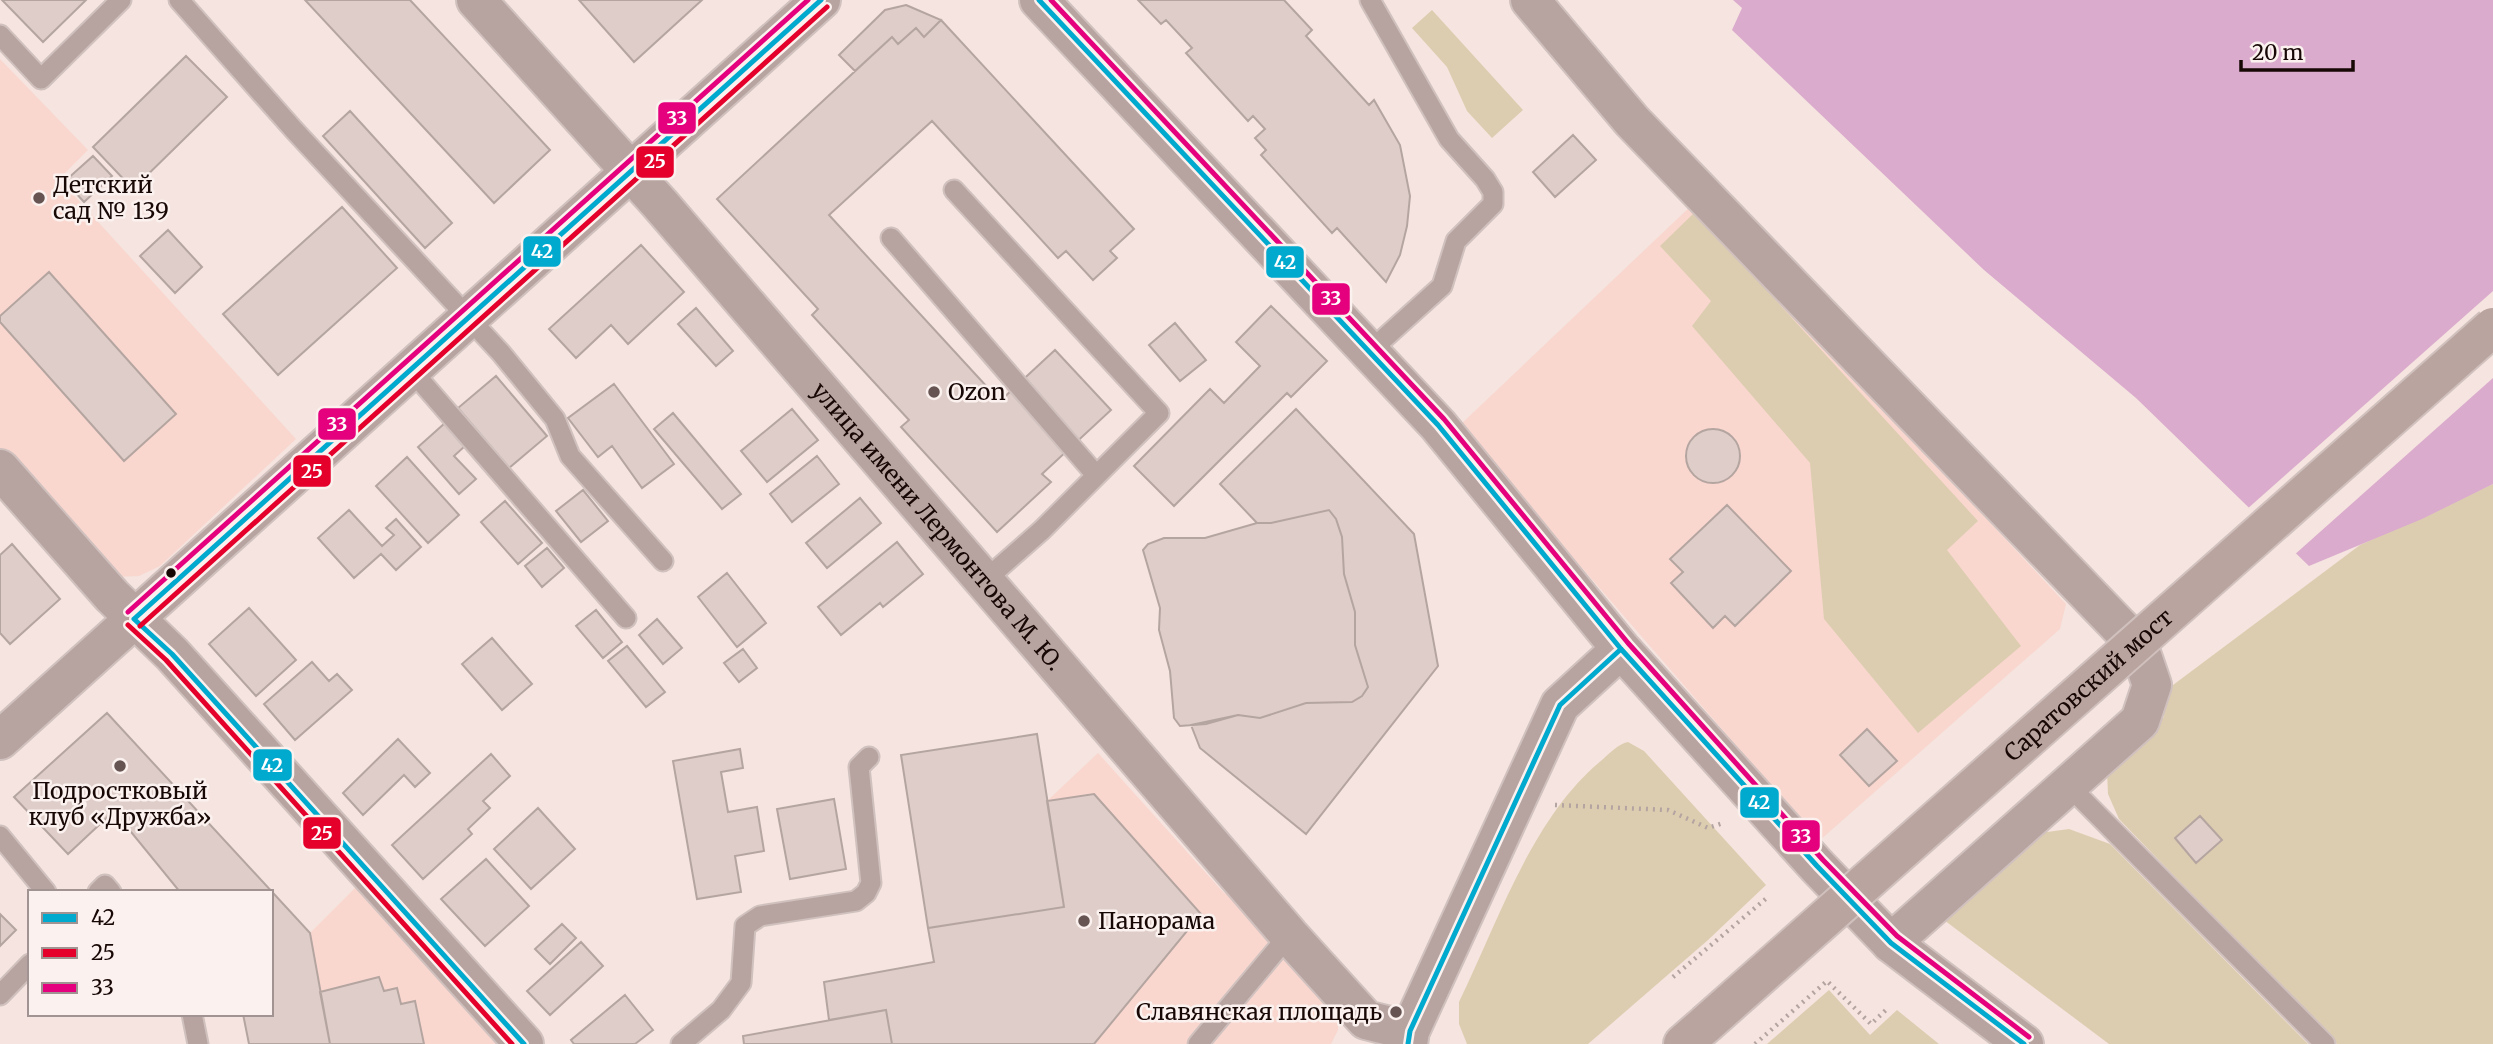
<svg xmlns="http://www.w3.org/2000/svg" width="2493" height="1044" font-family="Merriweather,serif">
<rect width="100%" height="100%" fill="#f5e4df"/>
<path fill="#f9d7cf" d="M0,59L88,150L59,179L296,439L160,566L139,576L115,577L0,449Z
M1693,204L2066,604L2060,629L1819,841L1459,426Z
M1098,753L1224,893L1236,895L1338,1017V1030L1331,1044H892L886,1010L829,1020L824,982L934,962L928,928L1047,801Z
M357,886L500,1044H330L310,933Z"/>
<path fill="#ddcdb0" d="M1432,10L1523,110L1492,138L1467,111L1447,67L1412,28Z
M1695,212L1978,521L1947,550L2021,646L1918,733L1824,619L1810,463L1692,326L1711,301L1660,246Z
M2493,484V1044H2337L2119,819L2108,794L2107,771L2164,717L2165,691L2360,545Z
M1628,742L1644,751L1766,885L1708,940L1588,1044H1467L1459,1024V1002C1498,922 1532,817 1602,760C1610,753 1618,744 1628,742Z
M2069,829L2110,844L2308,1044H2109L1944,920L2040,833Z
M1829,990L1870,1035L1897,1010L1939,1044H1767Z"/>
<path fill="#daabcd" d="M1733,0H2493V484L2422,519L2309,566L2136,398L1984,270L1732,30L1742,8Z"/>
<path fill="#f5e4df" d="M2493,291V378L2293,556L2246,510Z"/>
<path fill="#decdc8" stroke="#b5a5a1" stroke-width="2" d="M2,0H86L43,42Z
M305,0H410L550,150L494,203Z
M579,0H702L634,62Z
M1138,0H1284L1312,30L1306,36L1369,105L1374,100L1400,145L1410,196L1407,226L1400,255L1386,282L1337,228L1332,233L1261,155L1266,150L1255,138L1265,129L1253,116L1248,121L1186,53L1192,48L1166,20L1161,24Z
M906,5L941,20L924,37L916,28L898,44L892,37L855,71L839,55L885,10Z
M941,20L1134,229L1110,251L1117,258L1093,280L1066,251L1058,258L932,121L829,215L1000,401L1055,350L1111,410L1042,474L1051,482L997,532L901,427L909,420L812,315L818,309L717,199L892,37L898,44L916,28L924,37Z
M186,56L227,97L133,189L93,147Z
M350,111L452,223L425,248L323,136Z
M1573,135L1596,160L1555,197L1533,172Z
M93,156L112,176L84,202L65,181Z
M342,207L397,268L278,375L223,314Z
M168,230L202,267L175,293L140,256Z
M641,245L684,292L628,344L611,325L576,358L549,329Z
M49,272L176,414L124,461L0,322V316Z
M1271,306L1327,361L1291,397L1287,393L1174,506L1134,466L1210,389L1224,403L1260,366L1236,342Z
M696,308L733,351L716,366L678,324Z
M1175,323L1206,360L1180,381L1149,345Z
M496,376L547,436L509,468L458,408Z
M614,384L674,464L642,488L612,446L598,457L568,418Z
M792,409L818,440L767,482L741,451Z
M1296,409L1414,534L1438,666L1306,834L1200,748L1191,725L1238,715L1260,718L1306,703L1352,702L1362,696L1368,687L1355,645V612L1344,574L1342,537L1336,519L1329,510L1271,523H1257L1220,484Z
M673,413L741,494L722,509L654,429Z
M445,423L465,446L454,456L476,479L459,494L418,447Z
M1686 456a27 27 0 1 1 54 0a27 27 0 1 1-54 0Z
M817,456L839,484L792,522L770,494Z
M407,457L459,515L428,543L376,486Z
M583,490L608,521L581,542L556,511Z
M860,498L881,523L827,568L806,543Z
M505,501L542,543L518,564L481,522Z
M1727,505L1791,571L1735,626L1725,616L1713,628L1671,583L1683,572L1670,559Z
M349,510L382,546L394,535L386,528L396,519L421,547L396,570L381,554L354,578L318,538Z
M1329,510L1336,519L1342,537L1344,574L1355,612V645L1368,687L1362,696L1352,702L1306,703L1260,718L1238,715L1206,724L1180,726L1174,718L1170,671L1159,630L1160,608L1143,550L1148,544L1164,538H1205L1257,523H1271Z
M897,542L923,574L883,607L880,603L841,635L818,607Z
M12,544L60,599L10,644L0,633V555Z
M547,548L564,568L542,587L525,566Z
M727,573L766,623L737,647L698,597Z
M249,608L296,660L256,696L209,644Z
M596,610L622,642L603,658L576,626Z
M657,619L682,648L663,664L639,635Z
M492,638L532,684L502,710L462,664Z
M627,646L665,692L646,707L608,661Z
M743,649L757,668L739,682L724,663Z
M312,662L329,681L337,674L352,690L295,740L264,704Z
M107,713L310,933L330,1044H249L243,1014H271V892H180L114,811L68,854L14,797Z
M1867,729L1897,761L1869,786L1840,755Z
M1037,734L1064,907L928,928L901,755Z
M398,739L430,773L415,787L404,775L363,815L343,793Z
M740,749L743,768L721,772L728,812L757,807L764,851L735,856L741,892L697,899L673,761Z
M491,754L510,776L483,801L490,808L468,829L472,834L423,879L392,845Z
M1094,794L1201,914L1094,1044H892L886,1010L829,1020L824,982L934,962L928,928L1064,907L1047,801Z
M834,799L846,869L790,879L777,809Z
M538,808L575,849L531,889L494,849Z
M2200,816L2222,840L2196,863L2175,838Z
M486,859L529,906L485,946L441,899Z
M0,914L16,930L0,946Z
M562,924L576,938L550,964L535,949Z
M581,942L603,966L550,1015L527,991Z
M379,977L384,991L397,988L401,1004L415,1001L424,1044H330L320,992Z
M625,995L653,1030L635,1044H574L571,1040Z
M886,1010L892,1044H744L743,1036Z"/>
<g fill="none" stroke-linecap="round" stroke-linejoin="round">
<g stroke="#d0c1be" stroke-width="23">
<path id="service" d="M179,0L294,130L501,353L555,419L570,456L663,561
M0,35L41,79L121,0
M954,190L1159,413L1042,530L984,581
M891,238L1096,475
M1369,352L1442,286L1456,241L1493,204V192L1485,179L1449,139L1370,0
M412,371L626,618
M2067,784L2325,1044
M0,836L46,892
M98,892L105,885L111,892
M0,995L30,964
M192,1014L198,1044
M681,1044L721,1010L741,983L745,926L760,916L856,901L866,893L871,883L859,767L869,757
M1198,1044L1289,935"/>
</g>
<g stroke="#d0c1be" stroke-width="42">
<g id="minor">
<path id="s1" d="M476,0L660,204L1289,935L1366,1020L1410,1031"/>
<path d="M1530,0L1632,121L2139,647L2152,685L2140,721L1891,943"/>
<path d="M0,469L112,596L172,654L524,1044"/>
<path d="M0,740L821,0"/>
</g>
</g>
<g stroke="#d0c1be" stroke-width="42">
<path id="tertiary" d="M1039,0L1438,425L1621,649L1817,866L1891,943L2024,1044
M1408,1044L1410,1031L1560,705L1621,649"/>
</g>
<g stroke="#d0c1be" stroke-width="42">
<path id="primary" d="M1683,1044L1706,1024"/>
</g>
<path stroke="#b4a4a1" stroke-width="4.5" stroke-dasharray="2 5" stroke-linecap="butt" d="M1555,805L1668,810L1708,828L1723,823
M1673,977L1768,897
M1755,1044L1827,981L1871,1024L1887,1009"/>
<use href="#service" stroke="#b7a4a0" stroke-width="19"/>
<use href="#minor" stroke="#b7a4a0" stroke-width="38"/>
<use href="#tertiary" stroke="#b7a4a0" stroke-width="38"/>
<use href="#primary" stroke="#baa49f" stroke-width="38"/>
<g stroke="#d0c1be" stroke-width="42" stroke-linecap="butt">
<g id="primary-bridge">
<path id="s2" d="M1706,1024L2493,327"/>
</g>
</g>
<use href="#primary-bridge" stroke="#baa49f" stroke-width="38"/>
<g stroke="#fbf1ee" stroke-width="10">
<path id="bus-1" d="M1039,0L1438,425L1621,649L1817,866L1891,943L2024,1044
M524,1044L172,654L134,619L821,0
M1408,1044L1410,1031L1560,705L1621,649"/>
</g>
<g stroke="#fbf1ee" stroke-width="10">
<path id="bus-2" d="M128,625L166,660L512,1044
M140,626L827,7"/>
</g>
<g stroke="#fbf1ee" stroke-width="10">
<path id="bus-3" d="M1051,0L1444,419L1628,643L1823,860L1897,936L2029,1037
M128,612L808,0"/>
</g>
<use href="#bus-1" stroke="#00a9ce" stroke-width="5"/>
<use href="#bus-2" stroke="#e4002b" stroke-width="5"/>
<use href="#bus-3" stroke="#e5007d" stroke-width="5"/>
</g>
<g fill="#655451" stroke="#fbf1ee" stroke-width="2.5">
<circle cx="39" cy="198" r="7"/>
<circle cx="934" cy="392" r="7"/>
<circle cx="120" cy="766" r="7"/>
<circle cx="1084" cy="921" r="7"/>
<circle cx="1396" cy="1012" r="7"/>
</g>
<circle fill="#170705" stroke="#fbf1ee" stroke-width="2.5" cx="171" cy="573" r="6"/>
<g text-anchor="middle" stroke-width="5" stroke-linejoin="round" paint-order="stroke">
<g font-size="23" fill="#170705" stroke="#fbf1ee" text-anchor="start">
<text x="53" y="193">Детский<tspan x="53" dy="26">сад № 139</tspan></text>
<text x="948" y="400">Ozon</text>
<text x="120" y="799" text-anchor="middle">Подростковый<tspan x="120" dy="26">клуб «Дружба»</tspan></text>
<text x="1098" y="929">Панорама</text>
<text x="1382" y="1020" text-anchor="end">Славянская площадь</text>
</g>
<g font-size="23" fill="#170705" stroke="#fbf1ee">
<text dy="8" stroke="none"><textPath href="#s1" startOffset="700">улица имени Лермонтова М. Ю.</textPath></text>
<text dy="8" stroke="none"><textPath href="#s2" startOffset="511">Саратовский мост</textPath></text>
</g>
</g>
<g stroke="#fbf1ee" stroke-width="2.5">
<rect x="657" y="101" width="40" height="34" rx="7" fill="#e5007d"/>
<rect x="635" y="145" width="40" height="34" rx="7" fill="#e4002b"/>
<rect x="522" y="235" width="40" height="33" rx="7" fill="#00a9ce"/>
<rect x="1265" y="245" width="40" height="34" rx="7" fill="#00a9ce"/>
<rect x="1311" y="282" width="40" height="34" rx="7" fill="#e5007d"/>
<rect x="317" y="407" width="40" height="34" rx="7" fill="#e5007d"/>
<rect x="292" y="454" width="40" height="34" rx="7" fill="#e4002b"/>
<rect x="252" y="748" width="41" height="34" rx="7" fill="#00a9ce"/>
<rect x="1739" y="786" width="41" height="33" rx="7" fill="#00a9ce"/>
<rect x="302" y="816" width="40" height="34" rx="7" fill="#e4002b"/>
<rect x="1781" y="819" width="40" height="34" rx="7" fill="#e5007d"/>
</g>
<g font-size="19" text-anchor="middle" font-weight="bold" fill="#fff">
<text x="677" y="125">33</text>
<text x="655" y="168">25</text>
<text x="542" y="258">42</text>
<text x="1285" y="269">42</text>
<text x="1331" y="305">33</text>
<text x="337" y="431">33</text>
<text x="312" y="478">25</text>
<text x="272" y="772">42</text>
<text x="1759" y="809">42</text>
<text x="322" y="840">25</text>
<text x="1801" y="843">33</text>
</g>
<rect x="28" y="890" width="245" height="126" fill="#fbf1ee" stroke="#a09391" stroke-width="2"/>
<rect x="42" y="913" width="35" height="10" fill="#00a9ce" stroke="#a09391" stroke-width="2"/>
<text x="91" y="925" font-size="21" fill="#170705">42</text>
<rect x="42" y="948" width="35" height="10" fill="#e4002b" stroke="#a09391" stroke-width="2"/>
<text x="91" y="960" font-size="21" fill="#170705">25</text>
<rect x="42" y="983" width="35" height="10" fill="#e5007d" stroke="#a09391" stroke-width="2"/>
<text x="91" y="995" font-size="21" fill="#170705">33</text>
<path d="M2241 60v10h112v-10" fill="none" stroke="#170705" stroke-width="3.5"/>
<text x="2252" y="60" font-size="21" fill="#170705" stroke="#fbf1ee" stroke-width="5" paint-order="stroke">20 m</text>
</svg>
